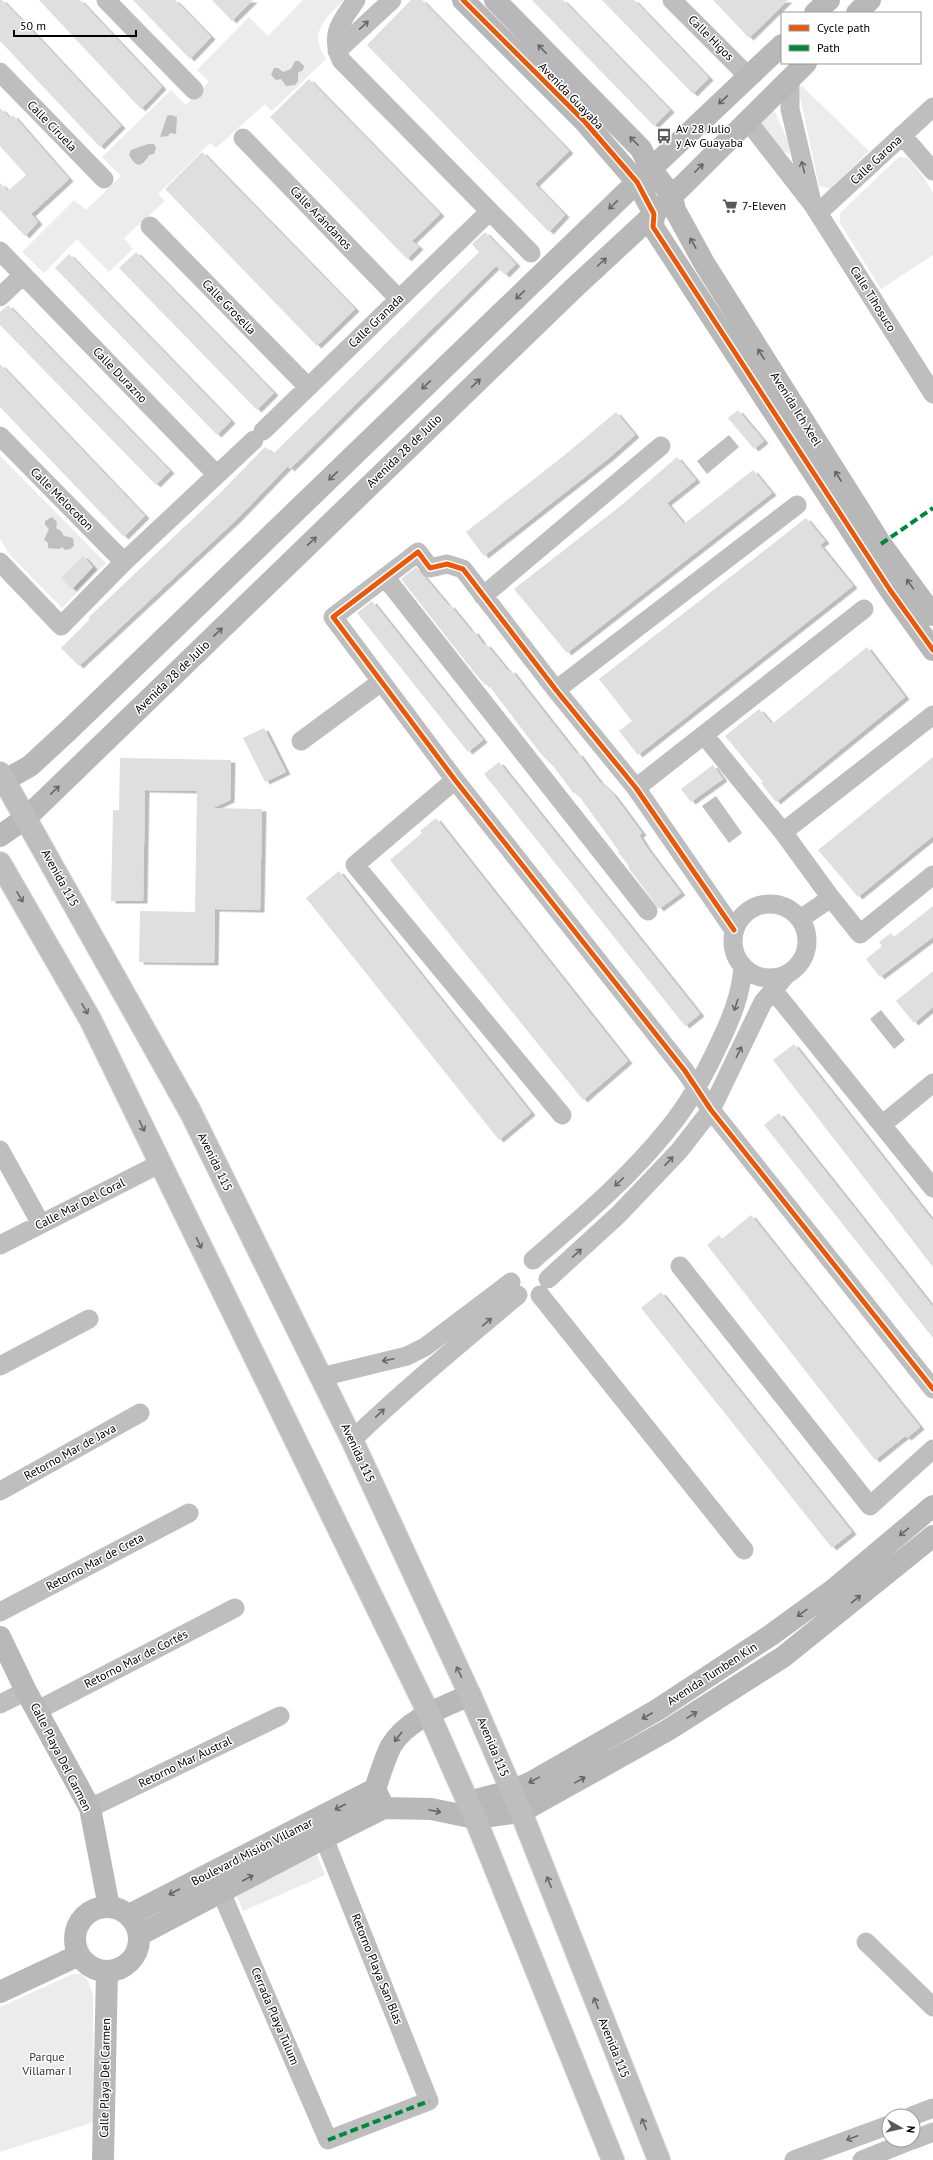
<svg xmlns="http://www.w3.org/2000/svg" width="933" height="2160" font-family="'PT Sans',sans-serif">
<defs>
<filter id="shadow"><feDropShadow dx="4.5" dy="2.5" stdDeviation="0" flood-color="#0004"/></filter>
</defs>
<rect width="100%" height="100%" fill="#fff"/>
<path fill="#ececec" d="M303,0H344C325,19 308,32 326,59L272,111L265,104L216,148L210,143L158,194L165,201L124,238L133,249L109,272L77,239L44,273L22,252L74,200L86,210L121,176L102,157L171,90L186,105L209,82L197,70L249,17L268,36Z
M801,85L869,151L831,189L819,186L799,92Z
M774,110L788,141L790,155L780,149L760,122Z
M899,157L908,158L923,176L933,193V255L881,289L840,223V213Z
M0,456L106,563L62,608L10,555L0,539Z
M316,1852L325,1875L243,1911L237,1897L239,1891Z
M73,1974H82L88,1981L93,1995L94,2122L0,2152V2007Z"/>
<path fill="#bfbfbf" d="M295,61H299L304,66L303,70L298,73V81L295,85L286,86L281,79L276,80L271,75L274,68H278L283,72L291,69Z
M171,115L177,117L176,134L170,133L168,136L160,137L167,116Z
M148,144H154L156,148L154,154L149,155C142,167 137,169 129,155L131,150Z
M729,435L739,447L707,474L697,461Z
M52,517L57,522L56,528L61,531L64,536L73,538L74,546L70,549L65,550L62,547L59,549L48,548V543L44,540L49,529L45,525V521Z
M716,796L742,833L729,843L702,806Z
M881,1010L905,1040L894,1049L870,1019Z"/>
<path fill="#dfdfdf" filter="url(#shadow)" d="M0,0H2L37,36L121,126L100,147L0,41Z
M39,0H80L162,87L141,109Z
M133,0H175L211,37L190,59Z
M212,0H253L232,21Z
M411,0H422L569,151L535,184L565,215L549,232L367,45Z
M532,0H563L670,110L654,126Z
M602,0H634L709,78L693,94Z
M713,0H788L749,38Z
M309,79L440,214L412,241L419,247L407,259L270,117Z
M0,108L10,118L13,115L69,179L31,214L38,222L25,236L0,210V183L8,191L26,175L0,146Z
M202,152L355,309L317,346L165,189Z
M485,232L516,264L505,275L496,266L290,469L288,466L236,520L79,666L61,648L90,619L88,618L217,496L265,447L273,454L479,252L472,244Z
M136,252L274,393L257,410L119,268Z
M69,254L231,421L217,435L55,268Z
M8,305L170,471L156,485L0,325V312Z
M0,364L145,516L124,537L0,407Z
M738,410L764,441L754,449L728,418Z
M616,412L635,435L609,458L484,556L466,532L561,458Z
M677,457L696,480L667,503L684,524L753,470L772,493L567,653L514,589L623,504Z
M806,518L825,541L820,545L853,586L638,755L619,731L632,721L599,679Z
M83,556L93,567L72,589L61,578Z
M416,567L449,606L450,605L472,632L474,631L484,645L486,644L509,672L511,670L577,754L578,753L599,781L613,794L642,833L639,835L647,848L681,893L659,909L628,867L629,866L618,852L619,851L576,792L574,794L554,767L541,754L487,683L485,685L473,671L401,579Z
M372,601L483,740L468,752L357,613Z
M867,647L905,697L776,802L761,783L763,782L725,736L759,709L772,724Z
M264,728L286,772L265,782L243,738Z
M933,757V836L858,897L818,850Z
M120,758L231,760L230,800L213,808L262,809L260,910L215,909L214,963L139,962L140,911L195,912L197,791L145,790L143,901H111L113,810H119Z
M499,762L700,1014L685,1026L484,774Z
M713,765L723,779L691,802L681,789Z
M436,818L628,1061L583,1100L390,860L422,833L420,831Z
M339,871L531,1113L499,1140L306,898Z
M933,906V937L880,977L866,959L882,946L879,942L891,933L894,937Z
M933,971V1007L914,1023L896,1001Z
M794,1044L933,1221V1267L773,1060Z
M779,1113L933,1307V1338L764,1125Z
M751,1215L920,1427L907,1438L905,1436L875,1460L707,1245L719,1235L722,1239Z
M661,1292L852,1532L832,1548L641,1308Z"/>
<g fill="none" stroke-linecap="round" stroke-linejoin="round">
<g stroke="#dbdbdb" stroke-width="24">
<path id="primary" d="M0,773L190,1111L352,1440L470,1695L521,1812L659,2160
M0,863L90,1019L429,1714L475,1818L613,2160"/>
</g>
<path stroke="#bebebe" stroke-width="19" d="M106,0L194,90
M356,0C342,21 329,33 341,60L531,253
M672,0L749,77
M337,51L392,0
M0,72L104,179
M790,78V109L811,198
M747,120L813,205L933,394
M902,135L933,171
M243,138L399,299
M818,213L933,107
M150,226L308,387
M0,251L217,475
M0,297L23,275
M263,431L490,211
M0,436L124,562
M0,562L61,626L124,562L254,440
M385,577L648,911
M483,596L661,446
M556,690L797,505
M704,735L783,832L831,898L860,934L933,875
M301,741L381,682
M455,780L355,865L562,1115
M636,788L864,609
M783,832L933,715
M733 941a37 37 0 1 1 74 0a37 37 0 1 1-74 0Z
M800,919L831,898
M734,930L636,788L556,690L463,569L447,564L430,568L418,552L333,617L455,780L685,1071L711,1110L933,1389
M773,990L933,1188
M883,1124L933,1083
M0,1150L41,1224
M0,1245L161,1163
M533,1260C580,1219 629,1178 668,1129C689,1104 705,1074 719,1044C731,1019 741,995 743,967
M680,1266L870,1506L933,1449
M548,1279L618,1215L679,1151L711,1110L763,1002L786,975
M540,1295L744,1550
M0,1366L89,1319
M321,1377L407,1356L425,1347L511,1282
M352,1440C405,1389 462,1342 518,1295
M0,1491L140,1413
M0,1612L189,1513
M0,1704L26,1691
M38,1710L235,1608
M90,1808L280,1716
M221,1892L328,2140L429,2101L324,1838
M866,1942L933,2007
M912,2116L933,2108
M913,2140L933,2132
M794,2160L889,2125
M862,2160L912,2140"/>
<path stroke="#b8b8b8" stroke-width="22" d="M463,0L585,122L637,182L654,214L653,227L890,590L933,650
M495,0L641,149L651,169L672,196L675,210L704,263L881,544L933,615
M815,13L829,0
M857,13L870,0
M0,783L30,766L70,729L637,182L782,45
M0,836L27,817L573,289L654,214L806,63
M0,1637L26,1691L90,1808L109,1907
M470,1695C443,1707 407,1719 391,1746C384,1760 380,1775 375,1789L384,1808L431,1809L475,1818L521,1812L668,1730L783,1657L933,1536
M468,1802L511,1791L530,1783L657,1710L771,1635L833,1590L933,1506
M75 1939a32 32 0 1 1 64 0a32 32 0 1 1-64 0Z
M129,1915L375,1789
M139,1935L324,1838L384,1808
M0,1992L79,1955
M103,2160L107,1972"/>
<use href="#primary" stroke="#bebebe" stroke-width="22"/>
<path stroke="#00873e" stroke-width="4" stroke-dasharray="8 4" stroke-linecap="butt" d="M881,544L933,508
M328,2140L429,2101"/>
<g stroke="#fff" stroke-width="8">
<path id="cycleway" d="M463,0L585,122L637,182L654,214L653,227L890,590L933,650
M734,930L636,788L556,690L463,569L447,564L430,568L418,552L333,617L455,780L685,1071L711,1110L933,1389"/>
</g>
<use href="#cycleway" stroke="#e8590c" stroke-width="5"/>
</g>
<defs><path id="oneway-shaft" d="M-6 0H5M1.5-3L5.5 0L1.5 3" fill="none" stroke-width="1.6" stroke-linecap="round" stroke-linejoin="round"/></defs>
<g stroke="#686868">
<use href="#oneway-shaft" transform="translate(364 25) rotate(-43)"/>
<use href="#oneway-shaft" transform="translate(803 167) rotate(-104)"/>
<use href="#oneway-shaft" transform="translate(20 897) rotate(60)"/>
<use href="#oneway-shaft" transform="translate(736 1005) rotate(108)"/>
<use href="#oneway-shaft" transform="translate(85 1009) rotate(60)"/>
<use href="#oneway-shaft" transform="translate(739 1052) rotate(-64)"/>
<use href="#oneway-shaft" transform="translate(142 1126) rotate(64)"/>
<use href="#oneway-shaft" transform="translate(669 1161) rotate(-47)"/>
<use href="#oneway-shaft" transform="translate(619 1182) rotate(136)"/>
<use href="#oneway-shaft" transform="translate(199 1243) rotate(64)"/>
<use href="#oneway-shaft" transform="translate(577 1253) rotate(-43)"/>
<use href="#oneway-shaft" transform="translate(487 1322) rotate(-40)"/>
<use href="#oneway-shaft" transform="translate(388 1360) rotate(168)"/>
<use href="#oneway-shaft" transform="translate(380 1413) rotate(-44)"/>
<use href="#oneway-shaft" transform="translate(459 1672) rotate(-115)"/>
<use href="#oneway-shaft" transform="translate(549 1882) rotate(-112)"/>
<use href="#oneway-shaft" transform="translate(596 2003) rotate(-112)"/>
<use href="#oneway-shaft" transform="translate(644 2124) rotate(-112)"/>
<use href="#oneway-shaft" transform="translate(852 2138) rotate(159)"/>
</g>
<g stroke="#656565">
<use href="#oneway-shaft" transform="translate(542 49) rotate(-134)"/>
<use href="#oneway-shaft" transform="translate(723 100) rotate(137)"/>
<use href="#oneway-shaft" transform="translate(634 141) rotate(-135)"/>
<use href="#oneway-shaft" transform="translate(699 168) rotate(-45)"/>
<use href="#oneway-shaft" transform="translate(613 205) rotate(136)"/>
<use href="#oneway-shaft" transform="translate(693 243) rotate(-119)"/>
<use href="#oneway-shaft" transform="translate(602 262) rotate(-42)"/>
<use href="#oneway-shaft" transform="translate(520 295) rotate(136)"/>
<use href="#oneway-shaft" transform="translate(761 354) rotate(-122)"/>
<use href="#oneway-shaft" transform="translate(476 383) rotate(-44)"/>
<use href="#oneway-shaft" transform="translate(426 385) rotate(136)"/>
<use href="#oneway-shaft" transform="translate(333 476) rotate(136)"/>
<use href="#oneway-shaft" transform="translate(838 476) rotate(-122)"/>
<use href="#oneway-shaft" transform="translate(312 541) rotate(-44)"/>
<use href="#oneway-shaft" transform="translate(910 584) rotate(-126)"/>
<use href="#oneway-shaft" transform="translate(218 632) rotate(-44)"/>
<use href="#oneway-shaft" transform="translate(55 790) rotate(-44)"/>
<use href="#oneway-shaft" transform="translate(904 1532) rotate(140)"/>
<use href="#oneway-shaft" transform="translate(856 1599) rotate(-39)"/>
<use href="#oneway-shaft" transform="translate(802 1613) rotate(144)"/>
<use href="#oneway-shaft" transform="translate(692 1715) rotate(-32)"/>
<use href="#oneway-shaft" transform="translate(647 1716) rotate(150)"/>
<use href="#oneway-shaft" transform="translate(398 1737) rotate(128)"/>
<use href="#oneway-shaft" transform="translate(534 1780) rotate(151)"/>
<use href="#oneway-shaft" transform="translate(580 1780) rotate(-29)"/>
<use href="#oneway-shaft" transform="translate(340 1807) rotate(153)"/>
<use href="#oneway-shaft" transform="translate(435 1811) rotate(10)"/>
<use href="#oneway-shaft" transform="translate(248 1878) rotate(-28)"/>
<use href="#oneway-shaft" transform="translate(174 1892) rotate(153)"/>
</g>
<defs>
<g id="bus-bare" transform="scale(1.2)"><path d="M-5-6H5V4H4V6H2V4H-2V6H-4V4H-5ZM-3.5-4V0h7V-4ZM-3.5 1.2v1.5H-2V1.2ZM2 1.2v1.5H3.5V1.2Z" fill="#595959" stroke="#fff" stroke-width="2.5" paint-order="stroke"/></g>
<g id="supermarket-bare" transform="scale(1.2)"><path d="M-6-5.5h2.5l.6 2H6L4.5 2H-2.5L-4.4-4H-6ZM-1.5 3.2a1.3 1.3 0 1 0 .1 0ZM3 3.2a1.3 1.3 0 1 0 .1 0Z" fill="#595959" stroke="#fff" stroke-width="2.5" paint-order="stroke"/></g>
</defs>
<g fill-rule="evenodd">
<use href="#bus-bare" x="664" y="136"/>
<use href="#supermarket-bare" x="730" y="206"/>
</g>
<g text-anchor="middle" stroke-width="3" stroke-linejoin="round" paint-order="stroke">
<g font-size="12" fill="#000" stroke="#fff">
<text transform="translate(711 38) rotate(45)" y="4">Calle Higos</text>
<text transform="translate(571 96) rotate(46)" y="4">Avenida Guayaba</text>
<text transform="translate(52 126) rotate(46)" y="4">Calle Ciruela</text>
<text transform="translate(876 160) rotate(-43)" y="4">Calle Garona</text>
<text transform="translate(321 218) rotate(46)" y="4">Calle Arándanos</text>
<text transform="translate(873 299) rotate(58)" y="4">Calle Tihosuco</text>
<text transform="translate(229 307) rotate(46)" y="4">Calle Grosella</text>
<text transform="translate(376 321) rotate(-44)" y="4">Calle Granada</text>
<text transform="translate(120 375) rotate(46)" y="4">Calle Durazno</text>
<text transform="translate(796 409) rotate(58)" y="4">Avenida Ich Xeel</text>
<text transform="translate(404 451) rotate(-44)" y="4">Avenida 28 de Julio</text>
<text transform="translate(62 499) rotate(45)" y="4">Calle Melocoton</text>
<text transform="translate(172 677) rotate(-44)" y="4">Avenida 28 de Julio</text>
<text transform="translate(60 878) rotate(61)" y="4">Avenida 115</text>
<text transform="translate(215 1162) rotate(64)" y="4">Avenida 115</text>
<text transform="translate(80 1204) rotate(-27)" y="4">Calle Mar Del Coral</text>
<text transform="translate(70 1452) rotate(-29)" y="4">Retorno Mar de Java</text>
<text transform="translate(358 1453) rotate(65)" y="4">Avenida 115</text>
<text transform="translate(95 1562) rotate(-28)" y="4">Retorno Mar de Creta</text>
<text transform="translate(136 1659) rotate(-27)" y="4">Retorno Mar de Cortés</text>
<text transform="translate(712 1674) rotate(-33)" y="4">Avenida Tumben Kin</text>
<text transform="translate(493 1747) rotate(67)" y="4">Avenida 115</text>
<text transform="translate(61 1757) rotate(63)" y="4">Calle Playa Del Carmen</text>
<text transform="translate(185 1762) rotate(-26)" y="4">Retorno Mar Austral</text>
<text transform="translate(252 1852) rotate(-27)" y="4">Boulevard Misión Villamar</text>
<text transform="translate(377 1969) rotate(68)" y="4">Retorno Playa San Blas</text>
<text transform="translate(275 2016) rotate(67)" y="4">Cerrada Playa Tulum</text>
<text transform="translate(614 2048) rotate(68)" y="4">Avenida 115</text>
<text transform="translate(105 2078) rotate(-89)" y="4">Calle Playa Del Carmen</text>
</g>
<g font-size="12" fill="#000" stroke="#fff" text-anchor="start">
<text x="676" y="133">Av 28 Julio<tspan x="676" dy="14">y Av Guayaba</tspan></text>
<text x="742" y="210">7-Eleven</text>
</g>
<g font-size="12" fill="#333" stroke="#fff">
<text x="47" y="2061">Parque<tspan x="47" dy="14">Villamar I</tspan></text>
</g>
</g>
<rect x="781" y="12" width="140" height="52" fill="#ffffff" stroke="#999999"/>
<rect x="789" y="25" width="20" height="6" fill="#e8590c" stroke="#999999"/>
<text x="817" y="32" font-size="12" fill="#000000">Cycle path</text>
<rect x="789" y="45" width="20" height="6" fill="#00873e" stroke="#999999"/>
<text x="817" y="52" font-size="12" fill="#000000">Path</text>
<g transform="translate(901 2128) rotate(98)"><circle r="19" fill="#ffffff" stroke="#999999"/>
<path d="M0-3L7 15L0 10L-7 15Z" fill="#595959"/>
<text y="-6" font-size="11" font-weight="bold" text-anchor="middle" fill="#000000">N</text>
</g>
<path d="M14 30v6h122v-6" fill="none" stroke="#000000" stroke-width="2"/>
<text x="20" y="30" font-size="12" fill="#000000" stroke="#ffffff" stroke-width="3" paint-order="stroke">50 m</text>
</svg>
